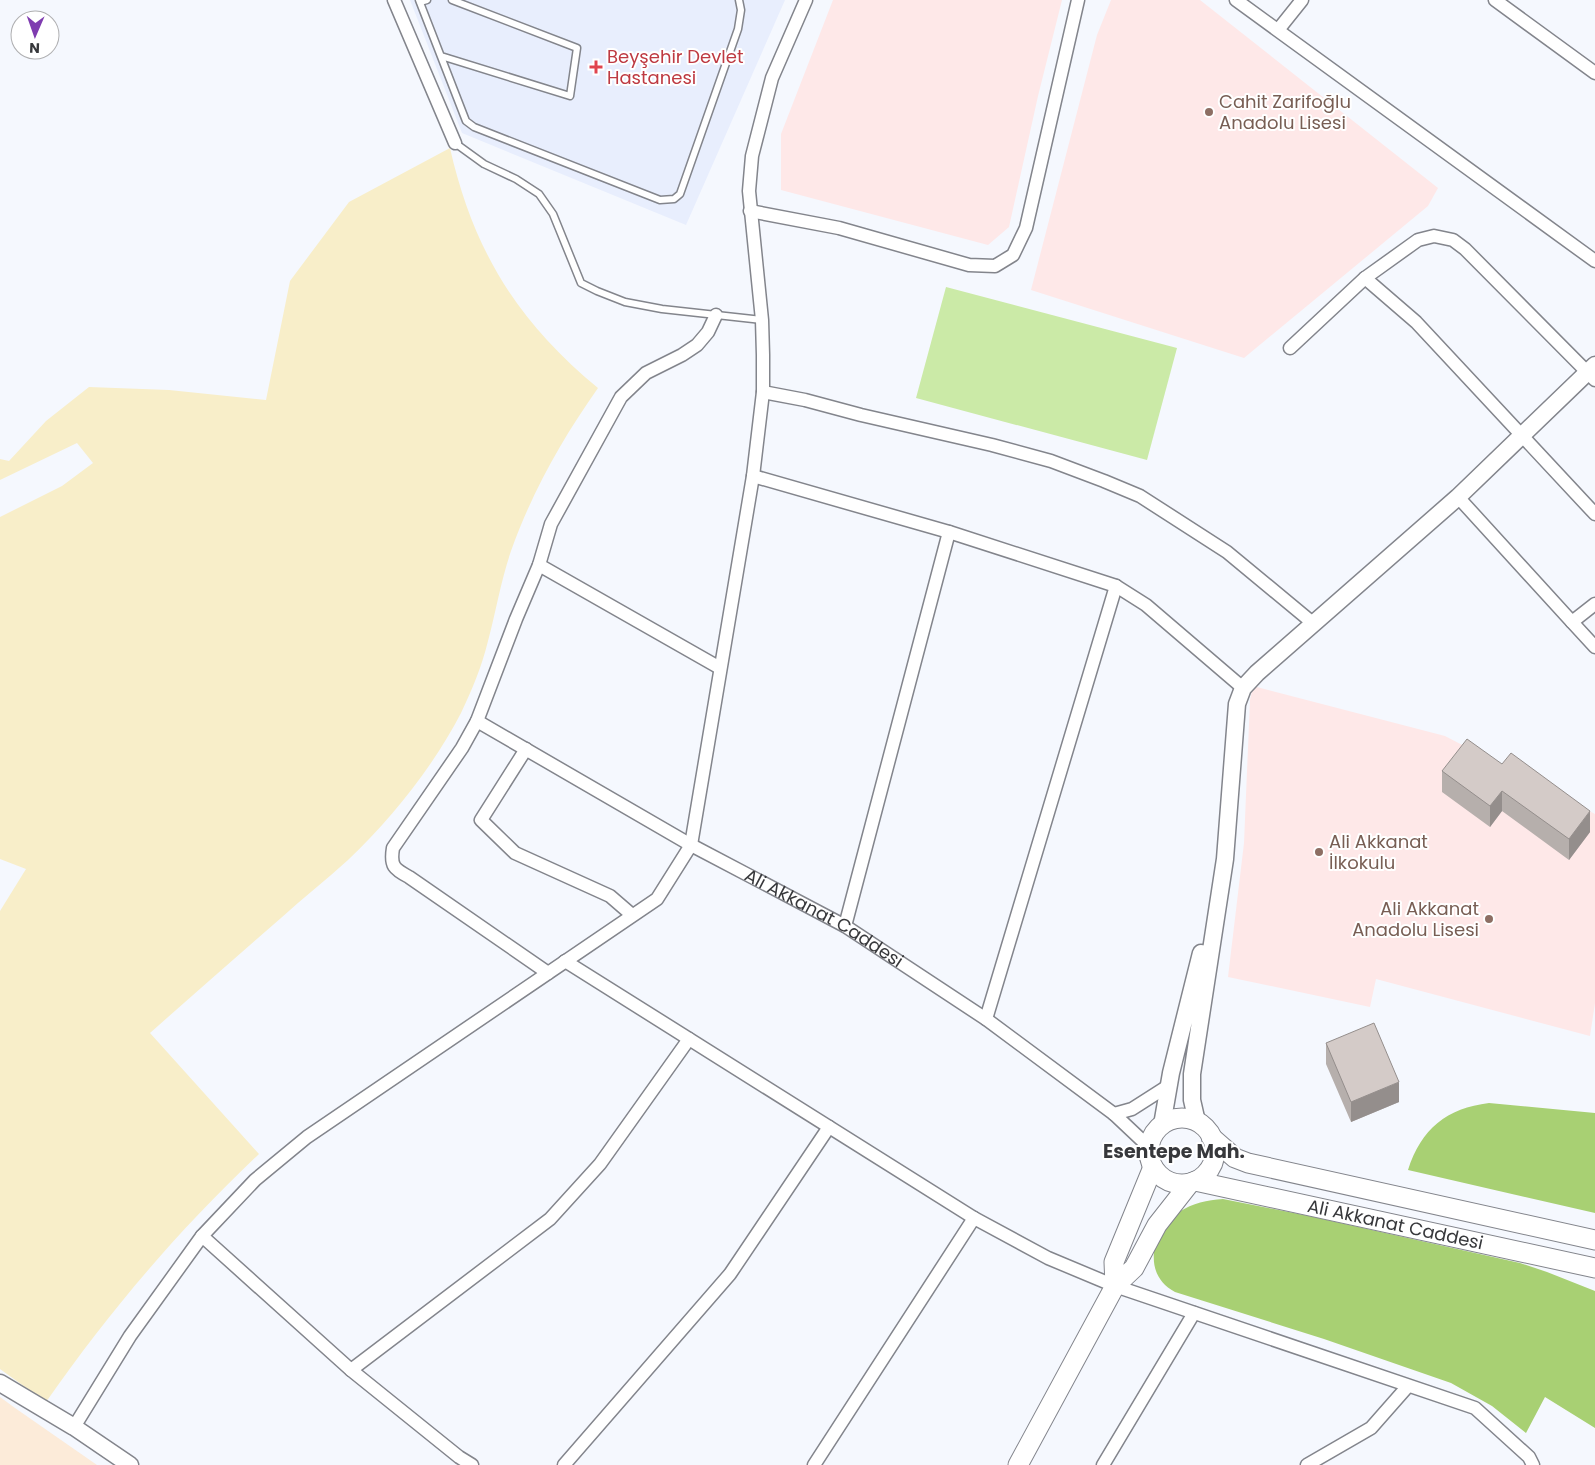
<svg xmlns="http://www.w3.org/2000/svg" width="1595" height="1465" font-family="Poppins,sans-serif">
<rect width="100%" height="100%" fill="#f5f8fe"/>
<path fill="#e8eefd" d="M410,0H785L686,225L462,133Z"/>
<path fill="#fcebd9" d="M0,1397L15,1408L97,1465H0Z"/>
<path fill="#fee8e8" d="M833,0H1062L1038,96L1009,227L988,245L781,190V134Z
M1111,0H1200L1438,188L1428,206L1244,358L1031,290L1097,35Z
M1253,686L1445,736L1595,814V1003L1590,1036L1376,979L1370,1007L1228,977L1244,843L1250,700Z"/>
<path fill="#cbeaa7" d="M946,287L1177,348L1147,460L916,398Z"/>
<path fill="#a8d073" d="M1489,1103L1595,1113V1213L1408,1170C1421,1129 1447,1108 1489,1103Z
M1223,1199L1309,1216L1520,1263L1547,1272L1595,1291V1428L1545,1397L1526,1433L1492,1406L1451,1383L1324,1339L1175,1292C1141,1274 1152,1231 1179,1212C1193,1203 1207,1200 1223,1199Z"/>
<path fill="#f8eec9" d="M450,148C473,250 517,321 598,388C562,439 532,492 511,551C501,580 496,611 488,641C482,666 472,690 461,713C433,767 392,818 348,860C326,880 303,898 281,918C237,956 194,994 150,1033L259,1154C177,1232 111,1309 46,1402L0,1369V911L26,869L0,859V517L62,486L93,463L77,443L0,480V459L9,461L46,421L89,387L169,390L266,400L290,281L349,202Z"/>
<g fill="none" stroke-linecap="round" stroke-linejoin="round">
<g stroke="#83858c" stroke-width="9">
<path id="service" d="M419,0L466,121L474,127L660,200L674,199L680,194L738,29L741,10L739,0
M420,2L427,0
M441,56L570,96L577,48L452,0
M455,143L484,164L516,179L539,194L553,214L581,283L597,291L625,302L662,309L762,320"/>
</g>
<g stroke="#83858c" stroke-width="15">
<g id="minor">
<path d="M394,0L455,143"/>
<path d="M1236,0L1595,261"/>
<path d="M1495,0L1595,73"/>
<path d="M1278,30L1302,0"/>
<path d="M750,211L839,228L969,265L995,266L1013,255L1026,228L1078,0"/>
<path d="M1365,278L1416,322L1595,514"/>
<path d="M1290,348L1365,278L1418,240L1434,236L1453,240L1465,249L1595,380"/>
<path d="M763,392L805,400L861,415L992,445L1051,461L1104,481L1140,496L1227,552L1314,624"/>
<path d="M753,476L949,532L1116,586L1146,605L1243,688"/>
<path d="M1458,497L1572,622L1595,604"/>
<path d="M539,565L720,668"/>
<path d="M1572,622L1595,647"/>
<path id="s1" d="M477,721L691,845L845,926L986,1019L1114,1114L1149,1147"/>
<path d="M526,749L481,820L515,853L610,896L632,915"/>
<path d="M845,926L949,532"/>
<path d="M565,961L974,1218L1048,1258L1115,1286L1475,1408L1529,1457L1533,1465"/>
<path d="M548,973L409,877C394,869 390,866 393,848L462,748L477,721L516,619L539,565L551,524L621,397L646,373L682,355L697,345L708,332L716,315"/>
<path d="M986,1019L1116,586"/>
<path d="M1114,1114L1132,1109L1168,1086"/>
<path d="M202,1236L351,1370L459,1457L472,1465"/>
<path d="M351,1370L550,1219L600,1164L689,1039"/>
<path d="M74,1427L130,1336L202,1236L255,1180L307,1137L657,899L691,845L753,476L763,392V355L762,320L749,191L752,156L772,78L806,0"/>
<path d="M564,1465L730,1274L829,1127"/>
<path d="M814,1465L974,1218"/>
<path d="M1103,1465L1194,1313"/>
<path d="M1307,1465L1371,1428L1408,1386"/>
</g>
</g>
<g stroke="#83858c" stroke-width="19">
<path id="tertiary" d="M1197,1122L1192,1100V1074L1225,859L1237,704L1243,688L1257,673L1458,497L1595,365
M1162,1125L1171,1073L1201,953
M0,1383L74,1427L130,1465"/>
</g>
<g stroke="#83858c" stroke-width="21">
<g id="secondary">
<circle cx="1182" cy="1151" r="33"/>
<path d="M1211,1137L1235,1158L1248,1163L1595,1240"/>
<path id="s2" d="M1195,1181L1595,1268"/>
<path d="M1115,1286L1114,1262L1153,1167"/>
<path d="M1018,1465L1115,1286L1134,1268L1157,1225L1190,1183"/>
</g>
</g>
<use href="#service" stroke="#fff" stroke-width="6"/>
<use href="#minor" stroke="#fff" stroke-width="12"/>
<use href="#tertiary" stroke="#fff" stroke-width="16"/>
<use href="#secondary" stroke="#fff" stroke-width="19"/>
</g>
<path fill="#b6afac" d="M1502,764L1590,832L1569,860L1502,811L1490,827L1442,792V771Z
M1326,1043L1399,1102L1351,1122L1326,1064Z"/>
<path fill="#948e8c" d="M1502,791V811L1490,827V806Z
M1590,811V832L1569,860V839Z
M1399,1082V1102L1351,1122V1102Z"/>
<path fill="#d4cbc8" stroke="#948e8c" d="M1467,739L1502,764L1511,753L1590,811L1569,839L1502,791L1490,806L1442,771Z
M1374,1023L1399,1082L1351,1102L1326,1043Z"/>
<path fill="#e0444e" stroke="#fff" stroke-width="2" d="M593.5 59.5h5v5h5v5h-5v5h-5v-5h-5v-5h5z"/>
<g fill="#8d6e63" stroke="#fff" stroke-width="2">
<circle cx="1209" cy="112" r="5"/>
<circle cx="1319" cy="852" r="5"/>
<circle cx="1489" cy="919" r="5"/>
</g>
<g text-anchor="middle" stroke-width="4" stroke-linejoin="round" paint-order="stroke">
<g font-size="18" fill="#be3a42" stroke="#fff" text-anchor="start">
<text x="607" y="63">Beyşehir Devlet<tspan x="607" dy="21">Hastanesi</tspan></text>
</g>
<g font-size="18" fill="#785e54" stroke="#fff" text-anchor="start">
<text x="1219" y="108">Cahit Zarifoğlu<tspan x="1219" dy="21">Anadolu Lisesi</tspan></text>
<text x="1329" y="848">Ali Akkanat<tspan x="1329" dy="21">İlkokulu</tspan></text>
<text x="1479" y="915" text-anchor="end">Ali Akkanat<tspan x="1479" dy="21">Anadolu Lisesi</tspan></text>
</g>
<g font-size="18" fill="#37383b" stroke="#fff">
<text dy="6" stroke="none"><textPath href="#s1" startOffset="399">Ali Akkanat Caddesi</textPath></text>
<text dy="6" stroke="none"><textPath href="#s2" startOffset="205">Ali Akkanat Caddesi</textPath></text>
</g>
<g font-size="19" font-weight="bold" fill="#37383b" stroke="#fff">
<text x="1174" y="1158">Esentepe Mah.</text>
</g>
</g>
<g transform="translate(35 35) rotate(182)"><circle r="24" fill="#ffffff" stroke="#afafb1"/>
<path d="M0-4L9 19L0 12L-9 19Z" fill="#7f3cb0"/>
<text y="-8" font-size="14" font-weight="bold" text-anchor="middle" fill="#37383b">N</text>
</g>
</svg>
